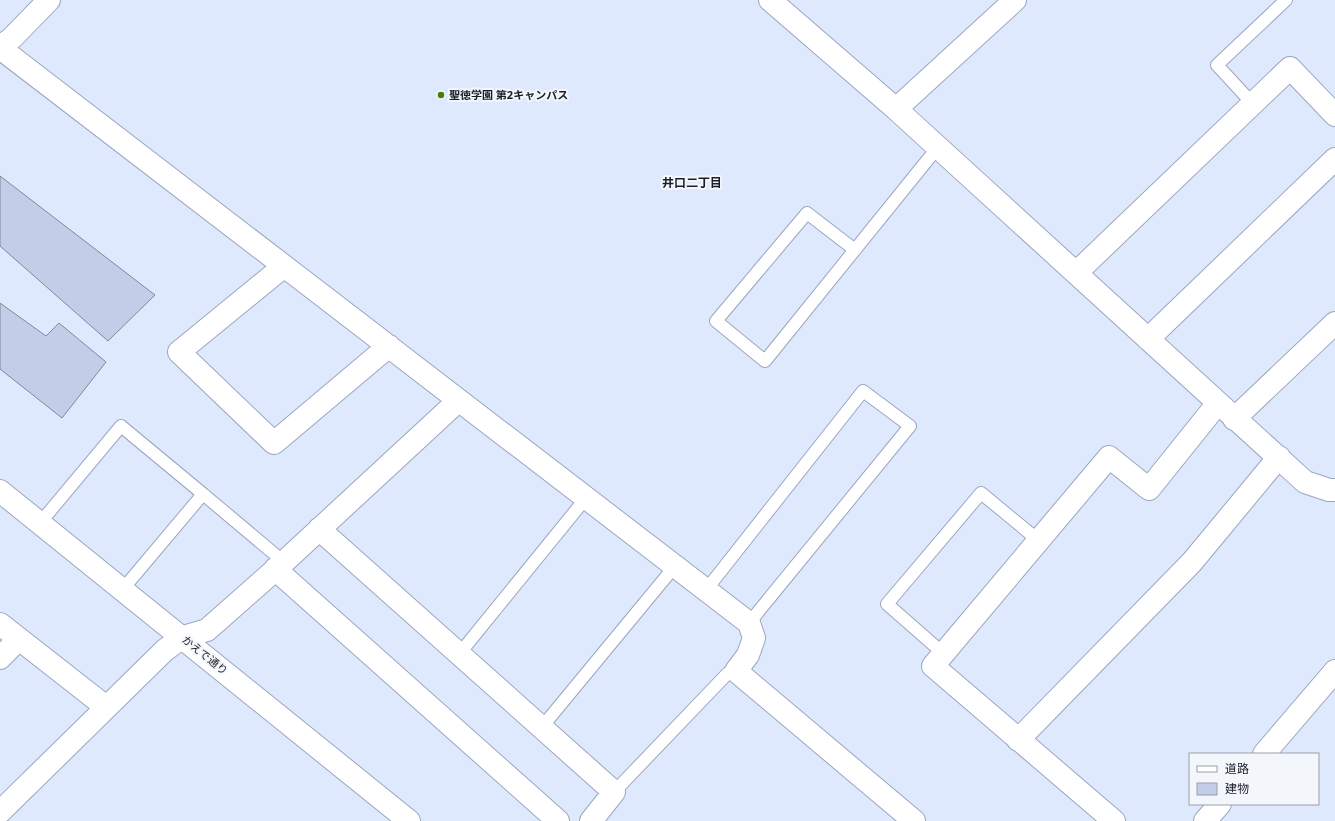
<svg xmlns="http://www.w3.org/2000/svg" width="1335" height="821" font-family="'Noto Sans','Noto Sans JP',sans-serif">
<rect width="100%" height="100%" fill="#dfe9fe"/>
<path fill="#c2cee8" stroke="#7d88a0" d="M0,176L155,295L108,341L0,246Z
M0,303L46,336L59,323L106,362L62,418L0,369Z"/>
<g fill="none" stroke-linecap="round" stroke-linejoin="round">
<g stroke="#9aa6bf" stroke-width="14">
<path id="service" d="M1253,104L1217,65L1286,0
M855,250L807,213L716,321L765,361L938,147
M203,494L284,562
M40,523L121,426L203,494L123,589
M706,590L863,391L910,426L749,623
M460,653L586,498
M944,654L887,604L981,493L1038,540
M542,727L675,566
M614,792L728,673L736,671"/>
</g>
<g stroke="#9aa6bf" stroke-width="24">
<path id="minor" d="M770,0L896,109L1305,482L1329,490H1335
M0,48C249,240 500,431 749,623L754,638L748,655L736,671L914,821
M896,109L1015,0
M283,267L179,352L274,443L389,346
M1076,273L1290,68L1335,115
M1148,339L1335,159
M1234,419L1335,323
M319,529L614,792L591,821
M275,569L558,821
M0,624L106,707
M0,658L19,639
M1018,740L1192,562L1279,457
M1264,754L1335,671
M0,812L165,650L183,637L207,630L284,562L458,401
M1114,821L933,666L1109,457L1149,489L1218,403
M1205,821L1220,804"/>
</g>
<g stroke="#9aa6bf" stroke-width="24">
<path id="tertiary" d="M0,47L12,38L49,0
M0,491L409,821"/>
</g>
<use href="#service" stroke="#fff" stroke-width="12"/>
<use href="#minor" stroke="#fff" stroke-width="22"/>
<use href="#tertiary" stroke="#fff" stroke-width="22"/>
</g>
<circle fill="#477c0f" stroke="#f3f6fb" stroke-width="1.5" cx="441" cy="95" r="4"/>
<g text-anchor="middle" stroke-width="4" stroke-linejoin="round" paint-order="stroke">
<g font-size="11" font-weight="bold" fill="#1a1e28" stroke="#f3f6fb" text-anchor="start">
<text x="449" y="99">聖徳学園 第2キャンパス</text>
</g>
<g font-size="11" fill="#1a1e28" stroke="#f3f6fb">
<text transform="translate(205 655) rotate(39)" y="4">かえで通り</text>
</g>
<g font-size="12" font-weight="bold" fill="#1a1e28" stroke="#f3f6fb">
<text x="692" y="187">井口二丁目</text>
</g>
</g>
<rect x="1189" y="753" width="130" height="52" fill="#f3f6fb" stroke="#9ca0a7"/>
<rect x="1197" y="766" width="20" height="6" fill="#ffffff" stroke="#9ca0a7"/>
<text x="1225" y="773" font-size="12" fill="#1a1e28">道路</text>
<rect x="1197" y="783" width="20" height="12" fill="#c2cee8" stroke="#9ca0a7"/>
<text x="1225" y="793" font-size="12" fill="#1a1e28">建物</text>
</svg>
